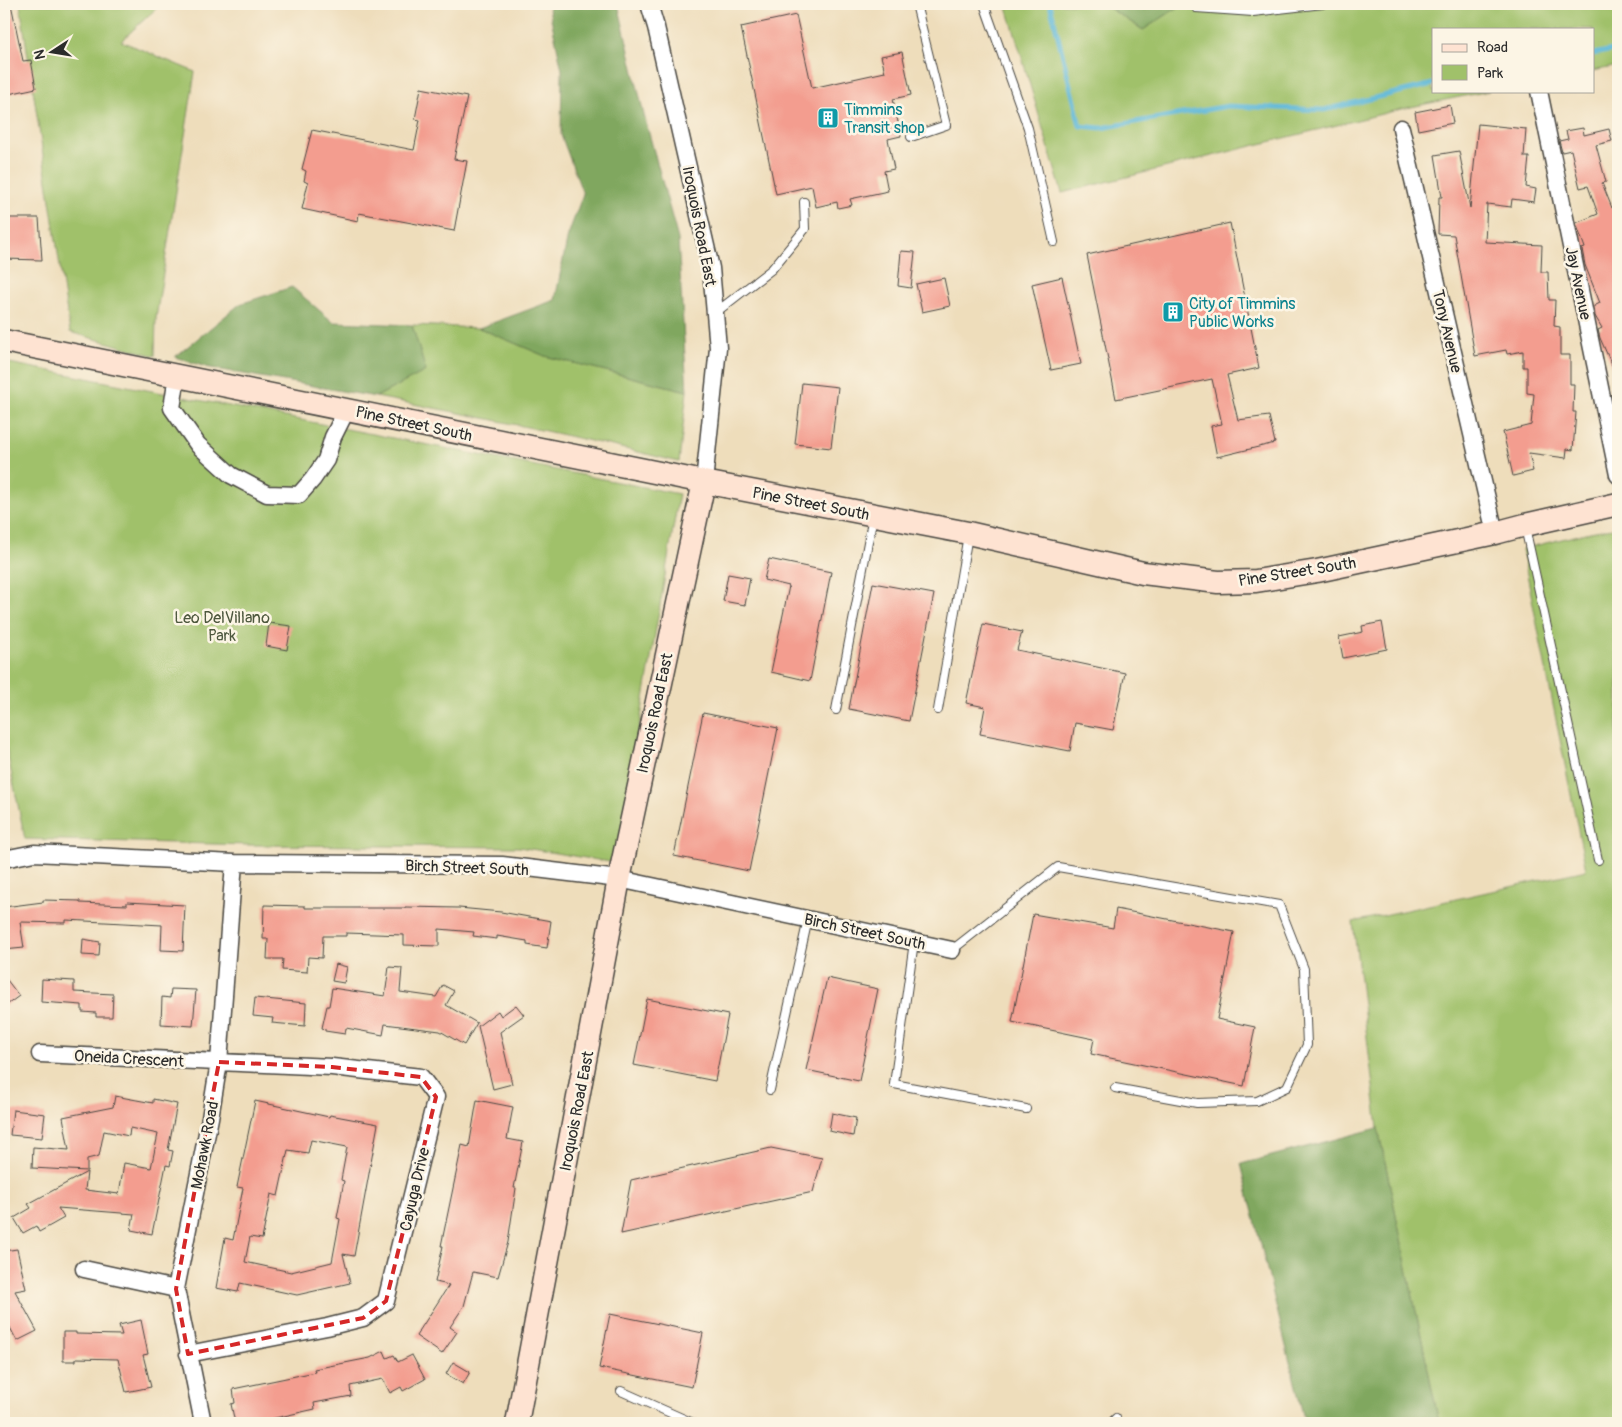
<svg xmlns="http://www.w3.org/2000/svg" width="1622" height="1427" font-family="Pangolin,sans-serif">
<rect width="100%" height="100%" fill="#fcf5e5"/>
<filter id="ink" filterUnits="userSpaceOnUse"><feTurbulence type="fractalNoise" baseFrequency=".02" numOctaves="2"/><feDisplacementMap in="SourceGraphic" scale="10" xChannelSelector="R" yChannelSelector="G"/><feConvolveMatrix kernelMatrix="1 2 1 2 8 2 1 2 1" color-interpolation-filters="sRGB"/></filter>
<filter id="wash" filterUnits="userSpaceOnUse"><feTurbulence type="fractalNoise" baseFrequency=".0096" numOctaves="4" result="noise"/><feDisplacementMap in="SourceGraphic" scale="20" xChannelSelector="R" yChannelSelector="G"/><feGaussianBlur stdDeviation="1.12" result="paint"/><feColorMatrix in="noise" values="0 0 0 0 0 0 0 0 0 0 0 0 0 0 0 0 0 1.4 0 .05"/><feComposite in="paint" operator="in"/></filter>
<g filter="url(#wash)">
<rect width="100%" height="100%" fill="#edb"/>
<path fill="#a0c16a" stroke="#66764a" d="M20,4H161L121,41L195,72L156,318L155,356L70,332Z
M1006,4H1103L1143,30L1183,4H1618V66L1593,71V29H1433V91H1489L1406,108L1062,193Z
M412,325L479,328L545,356L687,391L679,462C579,437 478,416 376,397L425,371Z
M4,362L679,494L616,863L519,847L249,845L25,839L4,737Z
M1618,527V1423H1439L1378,1128L1353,922L1586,870L1522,549L1590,532Z"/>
<path fill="#80a75e" stroke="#566944" d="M548,4H618L644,115L678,239L687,391L545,356L479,328L555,300L568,235L583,194L561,135L562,70Z
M1103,4H1183L1143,30Z
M292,287L333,322L412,325L426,371L376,397L244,374L206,367L175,357L240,304Z
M1378,1128L1439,1423H1305L1241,1164Z"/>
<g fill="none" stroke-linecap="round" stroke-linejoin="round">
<path stroke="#59b6d7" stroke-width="5" d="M1050,4L1080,126L1101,128L1228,106L1324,110L1433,84
M1593,54L1618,49"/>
</g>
<g id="blocks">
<path fill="#f39d8f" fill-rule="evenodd" d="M4,4H11L23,61L31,60L36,88L4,95Z
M796,15L812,88L885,72L881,56L902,52L911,95L893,99L901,136L888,139L894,169L884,171L888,191L850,199L852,205L838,208L837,202L816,207L812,186L776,194L741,27Z
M421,88L467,97L454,159L467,161L454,231L359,213L358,221L302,209L308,183L304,181L306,171L302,169L312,130L414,150L420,120L415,119Z
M1450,105L1453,123L1418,130L1415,112Z
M1478,124L1526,129L1524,157H1529L1526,187L1536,189L1534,202L1512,199L1511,207L1487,204L1485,242L1542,245L1541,272H1548L1549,300H1555L1554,326L1560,327V355H1570V384H1574L1573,412H1576L1573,450L1567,449L1566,458L1529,453L1533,471L1513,476L1503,432L1531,425L1534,394L1527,393V367H1523V351L1507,354L1506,350L1475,356L1454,235L1438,234L1439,197H1442L1435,155L1459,151L1470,208Z
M1583,128L1584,135L1609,129L1612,141L1596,145L1606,182L1602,183L1612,208L1618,205V379L1600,338L1598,330L1602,328L1595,316L1594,306L1600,303L1585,265L1582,249L1585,248L1576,223L1598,214L1588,186L1580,188L1571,150L1562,152L1559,141L1568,139L1566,131Z
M4,218H39L42,260L4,259Z
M1230,223L1259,368L1227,375L1238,420L1269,416L1275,443L1217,457L1211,426L1222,424L1212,379L1116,399L1087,255Z
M901,251L915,252L911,288L898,286Z
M1062,277L1081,364L1051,370L1032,284Z
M944,278L950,306L922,312L916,284Z
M802,383L838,387L831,448L795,444Z
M769,559L831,572L810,681L771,672L789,586L764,580Z
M728,574L750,578L745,605L723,601Z
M873,583L934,594L909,721L849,709Z
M1382,622L1387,649L1343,658L1339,637L1363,632L1362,626Z
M269,623L291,626L287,650L266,646Z
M983,624L1022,632L1017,650L1125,673L1113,730L1075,723L1070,751L980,734L985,707L966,703Z
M703,713L778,728L749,871L674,856Z
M43,900L80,901V903L127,905V902L185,905L183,951L161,950L162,925L66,920V923L20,922L24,948L4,950V907L43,902Z
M264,905L305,906V908H405V907L459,908L501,912L551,921L547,948L527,945V941L497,936V939L473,936L474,932L439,929V946L404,945V935L346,933V936H323L322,958L308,957L307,972L282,970L283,959H267L268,939H263Z
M1116,909L1234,932L1217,1019L1255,1027L1244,1086L1091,1054L1094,1039L1012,1022L1033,914L1113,928Z
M83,939L100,942L99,956L82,955Z
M336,964L347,967L344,983L332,981Z
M389,967L402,968L400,992L436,997L443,985L454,991L446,1005L477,1023L464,1045L440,1031L385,1024L383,1035L346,1028L345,1034L325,1031V1029L322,1028L327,1006H329L332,988L385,996Z
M4,976L19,996L4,1007Z
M827,978L878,989L859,1081L806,1070Z
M42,979L74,981V992L113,994L112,1017H96V1013L82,1012V1005L41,1002Z
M171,989L196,990L193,1026L161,1024L162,997L170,998Z
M255,998L306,1003L305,1026L272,1023L273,1018L253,1016Z
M647,999L728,1015L715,1081L634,1065Z
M516,1005L524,1015L500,1032L512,1084L493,1089L478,1026L498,1011L501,1016Z
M115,1096L153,1103V1099L177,1104L168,1150L173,1151L170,1166L166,1165L152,1234L131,1230L134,1214L58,1208L64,1218L39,1232L36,1226L23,1233L14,1218L31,1208L28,1204L87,1172L85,1190L119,1194L124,1163L151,1168L158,1134L130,1128L129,1136L104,1131L99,1156L87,1159V1171L32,1168L33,1147L69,1150L63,1117L113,1107Z
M477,1100L513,1107L507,1139L523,1142L514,1188H516L508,1242L498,1277L473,1272L464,1306L450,1327L457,1332L442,1354L416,1336L449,1285L435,1282L443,1246H441L462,1145L469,1147Z
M255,1101L329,1117L330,1115L378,1124L354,1256L343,1254L350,1283L297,1295L240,1283L238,1292L216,1288L225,1238L233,1240L243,1188L237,1187ZM311,1140L347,1147L341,1180L344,1181L337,1218L340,1219L332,1262L291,1272L245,1262L250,1237L262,1239L271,1194L278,1196L288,1150L308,1153Z
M13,1110L45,1114L42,1138L10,1135Z
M832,1113L856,1118L853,1136L829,1131Z
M771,1148L822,1158L813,1192L621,1234L631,1180Z
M17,1249L26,1289L15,1291L37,1331L17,1341L4,1316V1251Z
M610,1314L703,1333L692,1387L599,1368Z
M141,1320L148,1354L143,1355L151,1387L126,1392L118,1359L76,1358V1361H63V1332H76V1334L122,1335L119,1325Z
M384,1351L387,1358L394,1355L398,1362L412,1355L425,1379L403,1391L401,1387L390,1393L383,1379L350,1386L351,1396L314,1403L315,1409L253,1423H235L231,1404L235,1403L233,1389L315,1372L314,1369L370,1358Z
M453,1362L470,1372L463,1384L446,1374Z"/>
</g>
</g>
<g filter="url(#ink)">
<use href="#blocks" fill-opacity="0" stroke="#484641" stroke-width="1"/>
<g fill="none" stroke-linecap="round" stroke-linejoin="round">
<g stroke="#484641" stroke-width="10">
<path id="lane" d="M984,4L1028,128L1054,242
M1196,8L1253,12L1323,4
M911,137L946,125L916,4
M715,313L772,269L805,229L804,202
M1525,527L1598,860
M836,710L873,516
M938,710L968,535
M914,942L894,1084L1026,1109
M952,950L1058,867L1279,905L1304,969L1307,1045L1287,1087L1257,1101L1197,1103L1115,1088
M770,1090L808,919
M621,1391L693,1423
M1111,1423L1116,1418"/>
</g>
<g stroke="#484641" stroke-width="19">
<path id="street" d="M649,4L656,27L711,268L718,348L704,482
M1539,91L1618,475
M1401,128L1495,533
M177,376L172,408L198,445L231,475L267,494L299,495L313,479L326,460L333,437L347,409
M4,859L34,853L234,863L502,865L619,879L952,950
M40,1054L332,1067L421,1077L436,1097L386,1301L363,1318L327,1327L188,1354
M84,1269L176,1289
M203,1423L176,1289L210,1118L219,1062L234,863"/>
</g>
<g stroke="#484641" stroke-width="25">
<path id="secondary" d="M4,341L704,482L968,533L1143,573L1218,582L1256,581L1317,571L1495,533L1525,525L1618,504
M517,1423L619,879L704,482"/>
</g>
<use href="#lane" stroke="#fff" stroke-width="8"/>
<use href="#street" stroke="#fff" stroke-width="16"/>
<use href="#secondary" stroke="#fee3d2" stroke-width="22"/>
</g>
</g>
<path fill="none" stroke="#d62828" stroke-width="4" stroke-dasharray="10 6" stroke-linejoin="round" d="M219,1062L332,1067L421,1077L436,1097L386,1301L363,1318L188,1354L176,1289Z"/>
<defs>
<g id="building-square" transform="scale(1.125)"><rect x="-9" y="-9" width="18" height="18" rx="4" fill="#0f9aa8" stroke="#fcf5e5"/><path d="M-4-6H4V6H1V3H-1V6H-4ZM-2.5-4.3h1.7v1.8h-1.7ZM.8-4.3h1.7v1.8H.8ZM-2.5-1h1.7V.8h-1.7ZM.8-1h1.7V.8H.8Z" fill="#fff"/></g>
</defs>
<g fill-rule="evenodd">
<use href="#building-square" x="828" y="118"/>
<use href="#building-square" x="1173" y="312"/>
</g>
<g text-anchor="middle" stroke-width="5" stroke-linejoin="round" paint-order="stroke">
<g font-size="16" fill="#0d838f" stroke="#fcf5e5" text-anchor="start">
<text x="844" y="115">Timmins<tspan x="844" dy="18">Transit shop</tspan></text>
<text x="1189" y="309">City of Timmins<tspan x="1189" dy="18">Public Works</tspan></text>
</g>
<g font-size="16" fill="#2b2b2b" stroke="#fcf5e5">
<text transform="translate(700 226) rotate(79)" y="6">Iroquois Road East</text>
<text transform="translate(1579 283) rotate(78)" y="6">Jay Avenue</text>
<text transform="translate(1448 331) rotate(77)" y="6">Tony Avenue</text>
<text transform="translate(414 423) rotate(12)" y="6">Pine Street South</text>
<text transform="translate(811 503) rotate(11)" y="6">Pine Street South</text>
<text transform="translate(1297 571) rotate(-9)" y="6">Pine Street South</text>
<text transform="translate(654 713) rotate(-78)" y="6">Iroquois Road East</text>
<text transform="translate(467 867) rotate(2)" y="6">Birch Street South</text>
<text transform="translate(865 931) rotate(12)" y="6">Birch Street South</text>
<text transform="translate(129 1058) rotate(3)" y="6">Oneida Crescent</text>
<text transform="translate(576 1111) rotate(-79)" y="6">Iroquois Road East</text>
<text transform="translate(204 1145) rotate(-79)" y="6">Mohawk Road</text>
<text transform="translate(414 1189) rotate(-77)" y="6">Cayuga Drive</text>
</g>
<g font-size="16" fill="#4e583e" stroke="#fcf5e5">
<text x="222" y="623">Leo DelVillano<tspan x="222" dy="18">Park</tspan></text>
</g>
</g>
<rect width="1622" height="1427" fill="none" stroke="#fcf5e5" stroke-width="20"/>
<rect x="1432" y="28" width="162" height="65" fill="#fcf5e5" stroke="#a8a49b"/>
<rect x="1442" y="44" width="25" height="8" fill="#fee3d2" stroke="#a8a49b"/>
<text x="1477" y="52" font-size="15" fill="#2b2b2b">Road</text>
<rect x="1442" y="65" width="25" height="15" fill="#a0c16a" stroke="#a8a49b"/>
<text x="1477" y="78" font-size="15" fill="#2b2b2b">Park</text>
<g transform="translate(52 52) rotate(258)" stroke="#fcf5e5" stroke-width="4" paint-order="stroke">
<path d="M0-4L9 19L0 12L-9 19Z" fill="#2b2b2b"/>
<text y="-8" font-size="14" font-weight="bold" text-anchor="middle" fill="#2b2b2b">N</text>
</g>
</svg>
